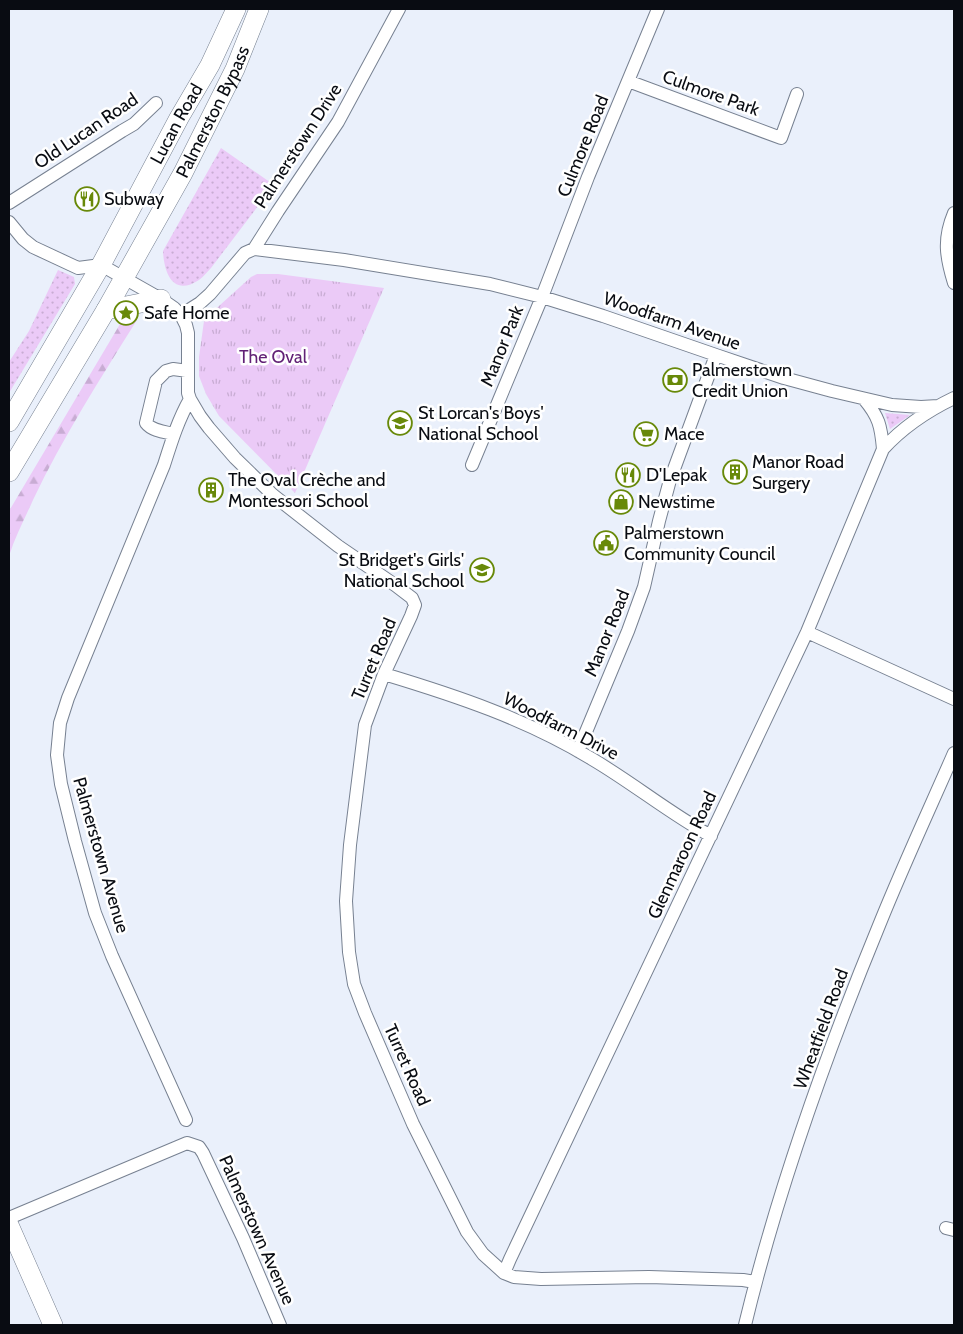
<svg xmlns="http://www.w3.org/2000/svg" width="963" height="1334" font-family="Cabin,sans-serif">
<defs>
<pattern id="grass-dots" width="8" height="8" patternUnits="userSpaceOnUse" patternTransform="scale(1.25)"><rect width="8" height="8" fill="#ebcaf7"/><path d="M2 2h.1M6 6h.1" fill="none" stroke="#c8acd3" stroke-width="1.8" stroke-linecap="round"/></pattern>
<pattern id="forest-firs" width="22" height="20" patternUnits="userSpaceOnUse" patternTransform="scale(1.25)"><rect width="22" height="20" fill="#ebcaf7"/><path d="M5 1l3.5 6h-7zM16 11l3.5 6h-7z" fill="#c8acd3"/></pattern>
<pattern id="park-tufts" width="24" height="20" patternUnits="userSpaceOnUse" patternTransform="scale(1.25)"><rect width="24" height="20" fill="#ebcaf7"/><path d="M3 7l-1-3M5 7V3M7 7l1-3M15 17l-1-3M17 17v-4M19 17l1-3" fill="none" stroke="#c8acd3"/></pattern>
</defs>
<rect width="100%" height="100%" fill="#eaf0fb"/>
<path fill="url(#grass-dots)" d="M221,148L274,185L211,268C207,272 203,277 199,280C173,297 164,273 163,251Z
M58,270L74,277L75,284L9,393V362L29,331Z
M885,413L910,415L890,429Z"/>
<path fill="url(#forest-firs)" d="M126,314L137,320C100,379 63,437 33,500C25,518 15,537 9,556V511Z"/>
<path fill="url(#park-tufts)" d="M257,274H278L384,288L295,493L219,416L206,394L199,376V357L204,321L209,315L251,277Z"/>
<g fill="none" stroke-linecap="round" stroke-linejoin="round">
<g stroke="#778191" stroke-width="14">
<path id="street" d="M628,81L781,138L797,94
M9,203L122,131L134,124L156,103
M954,213C943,239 946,257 954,283
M9,222L23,239L33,247L78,268L101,265L161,299L174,308L181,315
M254,249L278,211L338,122L399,9
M864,399C879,417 881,426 883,449
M174,434C165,432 152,431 146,423L156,381L166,371L173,369L188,371
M472,465L542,297L588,177L658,9
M807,632L954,699
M384,674C457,696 526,719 592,759C633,783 669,813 711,836
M578,751L628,631L644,587L659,521L670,480L716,355
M186,1120L112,956L95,913L75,841L61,784L57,755L60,723L68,698L164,465C171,443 178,420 190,399
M9,1218L187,1143L199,1147L203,1153L243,1238L280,1325
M946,1228L954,1230
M504,1273L510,1259L807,632L883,449C903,427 927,411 954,398
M755,1282L743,1280L649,1277L541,1279L514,1277L504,1273L483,1254L467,1232L413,1124L365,1013L354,984L349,952L346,901L350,845L365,725L384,674L411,616L415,605L412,598L395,585L338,546L273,495L235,458L209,428L200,416L190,399L188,393V333L186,325L181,315L200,303L210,294L245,253L254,249L344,260L490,284L542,297L603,316L716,355L784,378L832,391L892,405L921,407L938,406
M745,1325C778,1188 826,1054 880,923C903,866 929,810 954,753"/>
</g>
<g stroke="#778191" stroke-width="20">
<g id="secondary">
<path d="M106,310L161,299"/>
<path id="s1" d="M9,422L101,265L179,118L210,65L236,9"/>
<path id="s2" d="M9,472L106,310L183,173L235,69L259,9"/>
<path d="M9,1225L53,1325"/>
</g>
</g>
<use href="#street" stroke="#fff" stroke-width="12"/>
<use href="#secondary" stroke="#fff" stroke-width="19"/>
</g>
<defs>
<g id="restaurant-ring" transform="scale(1.25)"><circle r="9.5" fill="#fff" stroke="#688909" stroke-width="1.5"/><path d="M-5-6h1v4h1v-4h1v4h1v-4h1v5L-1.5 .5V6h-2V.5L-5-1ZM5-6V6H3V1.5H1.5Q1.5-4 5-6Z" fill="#688909"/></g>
<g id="sight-ring" transform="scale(1.25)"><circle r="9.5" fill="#fff" stroke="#688909" stroke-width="1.5"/><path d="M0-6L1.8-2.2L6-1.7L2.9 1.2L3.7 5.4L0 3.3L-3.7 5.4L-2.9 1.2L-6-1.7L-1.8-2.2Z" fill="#688909"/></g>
<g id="bank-ring" transform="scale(1.25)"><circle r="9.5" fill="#fff" stroke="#688909" stroke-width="1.5"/><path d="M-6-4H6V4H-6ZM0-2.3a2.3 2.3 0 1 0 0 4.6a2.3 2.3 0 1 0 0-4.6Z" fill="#688909"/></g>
<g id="school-ring" transform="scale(1.25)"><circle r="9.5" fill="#fff" stroke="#688909" stroke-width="1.5"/><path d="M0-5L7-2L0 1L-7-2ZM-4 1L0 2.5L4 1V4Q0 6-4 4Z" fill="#688909"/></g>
<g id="supermarket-ring" transform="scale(1.25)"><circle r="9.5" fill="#fff" stroke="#688909" stroke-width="1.5"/><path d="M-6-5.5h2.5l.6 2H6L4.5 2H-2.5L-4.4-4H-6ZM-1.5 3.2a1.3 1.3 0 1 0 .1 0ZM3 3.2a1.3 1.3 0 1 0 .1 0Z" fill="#688909"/></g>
<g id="building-ring" transform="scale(1.25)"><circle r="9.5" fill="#fff" stroke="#688909" stroke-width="1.5"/><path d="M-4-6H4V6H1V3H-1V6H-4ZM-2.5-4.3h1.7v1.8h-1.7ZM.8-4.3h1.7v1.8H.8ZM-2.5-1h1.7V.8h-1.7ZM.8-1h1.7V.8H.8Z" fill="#688909"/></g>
<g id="shop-ring" transform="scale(1.25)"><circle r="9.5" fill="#fff" stroke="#688909" stroke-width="1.5"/><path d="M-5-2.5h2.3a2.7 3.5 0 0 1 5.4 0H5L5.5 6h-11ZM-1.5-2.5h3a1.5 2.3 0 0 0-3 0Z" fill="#688909"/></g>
<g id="civic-ring" transform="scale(1.25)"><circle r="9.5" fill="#fff" stroke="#688909" stroke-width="1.5"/><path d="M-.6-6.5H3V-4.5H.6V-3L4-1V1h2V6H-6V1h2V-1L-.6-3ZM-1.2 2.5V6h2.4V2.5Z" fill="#688909"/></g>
</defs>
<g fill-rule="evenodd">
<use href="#restaurant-ring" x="87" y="199"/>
<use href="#sight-ring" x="126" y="313"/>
<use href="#bank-ring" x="675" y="380"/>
<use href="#school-ring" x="400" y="423"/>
<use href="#supermarket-ring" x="646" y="434"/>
<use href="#building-ring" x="735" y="472"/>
<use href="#restaurant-ring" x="628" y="475"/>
<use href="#building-ring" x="211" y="490"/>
<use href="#shop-ring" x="621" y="502"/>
<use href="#civic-ring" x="606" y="543"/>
<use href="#school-ring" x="482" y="570"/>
</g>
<g text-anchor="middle" stroke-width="5" stroke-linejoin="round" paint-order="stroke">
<g font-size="18" fill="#090c12" stroke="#fff">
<text transform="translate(711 93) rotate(20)" y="6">Culmore Park</text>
<text dy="6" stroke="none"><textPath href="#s2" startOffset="414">Palmerston Bypass</textPath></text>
<text dy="6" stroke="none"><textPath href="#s1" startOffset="342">Lucan Road</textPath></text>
<text transform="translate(86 131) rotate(-34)" y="6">Old Lucan Road</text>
<text transform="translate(298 146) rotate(-57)" y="6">Palmerstown Drive</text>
<text transform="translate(583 146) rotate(-68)" y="6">Culmore Road</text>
<text transform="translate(672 321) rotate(19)" y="6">Woodfarm Avenue</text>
<text transform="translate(502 346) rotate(-68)" y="6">Manor Park</text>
<text transform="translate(607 633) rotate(-68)" y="6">Manor Road</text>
<text transform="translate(374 659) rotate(-67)" y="6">Turret Road</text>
<text transform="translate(561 726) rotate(27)" y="6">Woodfarm Drive</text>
<text transform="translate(101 855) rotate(74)" y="6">Palmerstown Avenue</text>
<text transform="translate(682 855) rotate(-65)" y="6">Glenmaroon Road</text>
<text transform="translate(821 1029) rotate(-70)" y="6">Wheatfield Road</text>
<text transform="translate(407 1065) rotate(66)" y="6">Turret Road</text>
<text transform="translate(257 1230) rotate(66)" y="6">Palmerstown Avenue</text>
</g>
<g font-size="18" fill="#090c12" stroke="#fff" text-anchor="start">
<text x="104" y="205">Subway</text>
<text x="144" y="319">Safe Home</text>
<text x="692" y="376">Palmerstown<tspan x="692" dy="21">Credit Union</tspan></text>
<text x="418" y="419">St Lorcan's Boys'<tspan x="418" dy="21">National School</tspan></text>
<text x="664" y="440">Mace</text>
<text x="752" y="468">Manor Road<tspan x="752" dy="21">Surgery</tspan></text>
<text x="646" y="481">D'Lepak</text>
<text x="228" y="486">The Oval Crèche and<tspan x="228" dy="21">Montessori School</tspan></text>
<text x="638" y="508">Newstime</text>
<text x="624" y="539">Palmerstown<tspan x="624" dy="21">Community Council</tspan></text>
<text x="464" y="566" text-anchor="end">St Bridget's Girls'<tspan x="464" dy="21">National School</tspan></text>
</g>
<g font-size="18" fill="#622176" stroke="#fff">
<text x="273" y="363">The Oval</text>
</g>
</g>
<rect width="963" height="1334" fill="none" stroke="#090c12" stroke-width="20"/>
</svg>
